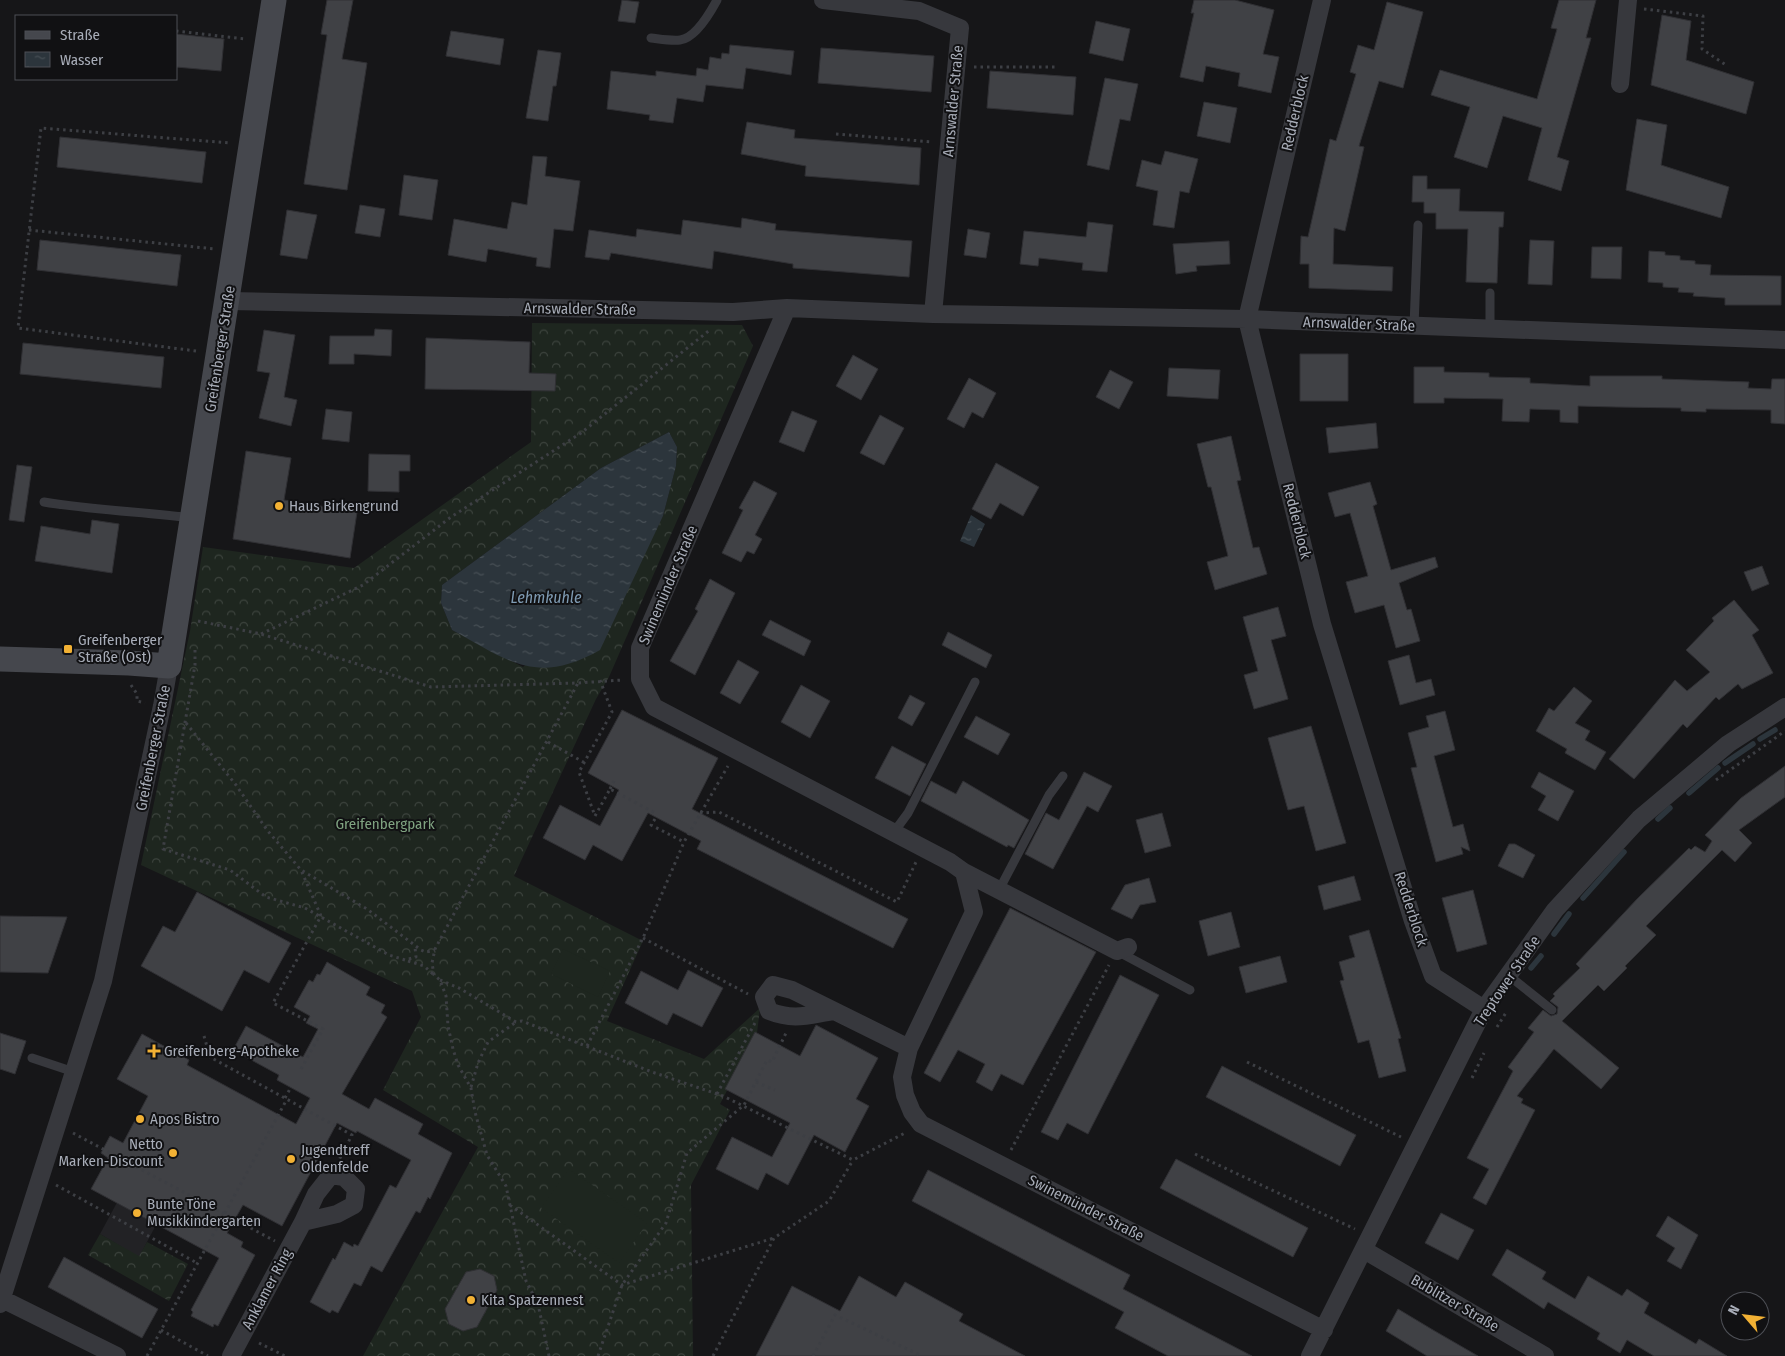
<svg xmlns="http://www.w3.org/2000/svg" width="1785" height="1356" font-family="'Fira Sans Condensed',sans-serif">
<defs>
<pattern id="forest-crowns" width="20" height="18" patternUnits="userSpaceOnUse" patternTransform="scale(1.25)"><rect width="20" height="18" fill="#1e261f"/><path d="M2 6a3 3 0 1 1 6 0M12 15a3 3 0 1 1 6 0" fill="none" stroke="#3c433d"/></pattern>
<pattern id="water-ripples" width="26" height="14" patternUnits="userSpaceOnUse" patternTransform="scale(1.25)"><rect width="26" height="14" fill="#2c353c"/><path d="M2 4q2-2 4 0t4 0M15 11q2-2 4 0t4 0" fill="none" stroke="#485056"/></pattern>
</defs>
<rect width="100%" height="100%" fill="#161618"/>
<path fill="#222225" d="M134,1171L173,1193L139,1257L100,1234Z"/>
<path fill="url(#forest-crowns)" fill-rule="evenodd" d="M532,323L742,325L753,346L609,677L596,699L514,876L643,941L607,1021L704,1059L760,1008L757,1033L720,1104L730,1110L691,1185L693,1356H363L478,1147L383,1090L421,1017L412,991L141,865L190,631L203,547L354,568L531,442ZM669,432L677,447L676,466L663,516L636,570L523,667L452,630L441,603L442,585L601,468Z
M100,1234L139,1256L147,1242L188,1264L169,1301L88,1255Z"/>
<path fill="#1e261f" d="M563,949L610,971L598,997L551,974Z
M569,1169L647,1223L619,1263L541,1208Z"/>
<path fill="url(#water-ripples)" d="M669,432L677,447L676,466L663,516L600,650C536,686 509,661 452,630L441,603L442,585L601,468Z
M971,515L985,524L974,547L960,541Z"/>
<g fill="none" stroke-linecap="round" stroke-linejoin="round">
<path stroke="#2c353c" stroke-width="5.5" d="M1760,739L1775,730
M1725,763L1753,744
M1689,793L1718,768
M1658,819L1670,808
M1583,898L1624,852
M1554,934L1569,914
M1531,968L1541,956"/>
</g>
<path fill="#404145" stroke="#303034" d="M327,0H353L342,59L367,63L347,190L304,184L327,35L321,34Z
M622,0L639,2L635,23L618,21Z
M1194,0H1235L1274,10L1263,54L1279,57L1271,93L1238,86L1240,73L1206,66L1203,82L1180,77L1194,13H1191Z
M1559,0H1596L1586,38H1591L1557,157L1569,161L1561,191L1528,180L1542,128L1503,116L1487,168L1454,157L1470,107L1431,95L1440,70L1537,99L1557,29L1551,28Z
M1387,2L1423,12L1403,88L1379,81L1359,146L1364,147L1345,231L1334,228L1333,264L1393,267L1392,291L1309,288V264H1300L1301,236L1308,237L1330,139L1336,141L1356,74L1350,72L1358,45L1374,50Z
M1662,15L1691,21L1686,60L1754,82L1746,114L1651,85Z
M1096,21L1130,29L1123,61L1089,53Z
M451,31L504,39L500,65L446,56Z
M176,34L224,39L221,71L176,67Z
M730,45L794,51L791,75L746,68L743,89L706,85L703,102L677,98L673,123L649,120L650,115L607,109L611,71L656,76V71L696,76L697,68L708,70L710,57L721,59L722,53L729,54Z
M821,48L934,56L931,92L818,83Z
M538,50L561,53L556,86H553L548,121L526,118Z
M990,71L1076,77L1073,115L987,108Z
M1105,78L1138,84L1130,121L1120,119L1109,170L1087,165Z
M1204,102L1237,108L1230,143L1197,136Z
M1637,119L1667,125L1661,165L1729,187L1721,218L1626,190Z
M747,122L795,130L794,138L921,148L919,185L805,176L806,166L741,154Z
M60,137L206,152L202,183L57,167Z
M1165,151L1198,159L1189,193L1180,191L1174,228L1153,225L1158,191L1136,186L1142,160L1161,165Z
M533,156L547,157L545,176L580,181L573,231L554,229L550,268L536,266L537,258L488,249L486,262L448,255L454,219L507,229L512,202L527,205Z
M404,175L438,180L432,220L399,215Z
M1413,176H1427V189H1460L1459,211L1504,212L1503,227H1499L1497,283L1466,282L1468,229H1436V213H1424V202H1412Z
M360,205L385,209L380,237L355,233Z
M287,210L317,215L307,259L280,255Z
M742,218L776,224L775,230L912,241L909,277L793,268V264L714,251L712,269L611,253L609,260L585,257L589,230L636,237L637,229L681,235L683,220L741,228Z
M1088,222L1113,225L1107,272L1082,270L1083,263L1039,258L1038,266L1020,264L1024,231L1086,237Z
M968,229L990,233L986,258L964,255Z
M40,240L181,255L177,286L37,270Z
M1530,240L1554,241L1552,285L1528,284Z
M1229,241L1230,264L1196,266L1197,271L1176,274L1173,244Z
M1592,247H1622L1621,279L1591,278Z
M1649,251L1665,252V255L1680,256V260L1695,261V264L1711,265L1710,275L1781,276V305H1725V298L1693,296L1694,293L1678,292L1679,288L1663,287V283L1648,282Z
M375,329L392,330L391,356L354,354V364H329L330,336H374Z
M264,330L295,335L284,397L297,400L291,426L259,418L270,373L257,371Z
M426,338L530,342L529,373L556,374L555,391L425,389Z
M23,343L164,357L161,388L20,374Z
M1300,354H1348V401H1300Z
M853,355L878,369L861,400L836,386Z
M1414,367H1444V372L1489,373V377L1530,378V383L1590,386V376H1662V379L1749,382L1748,388L1771,389L1772,379H1785V424L1771,423V410L1706,409V412L1681,411V408L1616,407L1578,406V423L1560,422V410L1530,409L1529,422L1502,421L1503,399L1444,398V403H1414Z
M1169,368L1220,370L1218,399L1167,396Z
M1110,370L1133,382L1119,409L1096,397Z
M969,378L996,393L983,418L972,412L964,428L947,419Z
M326,409L352,412L349,442L322,439Z
M792,411L817,421L804,452L779,442Z
M880,415L904,428L884,465L860,453Z
M1376,423L1378,448L1329,453L1326,428Z
M1231,436L1241,480L1237,481L1253,548L1259,547L1267,574L1215,590L1207,562L1228,556L1211,487H1208L1197,444Z
M246,451L291,458L284,500L357,512L350,558L233,539Z
M369,454L410,455V471H399V492L368,491Z
M996,463L1039,487L1023,516L1000,503L991,519L972,509Z
M17,465L32,467L24,522L9,520Z
M754,481L777,493L755,535L762,539L754,554L747,551L741,562L722,553L743,510L739,508Z
M1370,482L1377,504L1373,506L1391,570L1435,557L1438,567L1399,583L1407,610L1411,609L1420,641L1396,648L1384,605L1355,613L1346,582L1368,576L1350,513L1335,517L1328,493Z
M92,520L119,524L112,573L35,561L41,526L90,534Z
M1762,566L1769,584L1752,591L1744,572Z
M710,579L735,593L695,675L670,661L698,611L695,609Z
M1734,600L1759,630L1752,635L1773,673L1742,689L1738,684L1719,700L1716,697L1687,728L1683,724L1634,779L1609,759L1675,680L1687,691L1710,672L1686,650L1714,621L1712,618Z
M1278,607L1286,636L1271,640L1288,699L1254,709L1244,675L1258,671L1243,617Z
M770,620L811,641L804,656L762,635Z
M948,632L992,655L986,668L942,645Z
M1409,655L1416,683L1431,679L1435,695L1400,705L1388,661Z
M738,660L759,672L740,704L720,693Z
M801,685L830,701L810,738L781,722Z
M1574,687L1592,701L1575,723L1590,731L1585,740L1606,752L1595,770L1565,753L1567,749L1536,731L1549,708L1554,711Z
M910,695L925,703L912,726L898,718Z
M622,710L718,758L692,809L908,919L893,948L697,849L701,841L648,813L622,861L593,845L585,860L543,838L560,805L600,826L619,790L588,773Z
M1445,711L1455,750L1434,756L1453,827L1463,824L1470,851L1461,847L1463,854L1436,862L1411,768L1417,767L1408,733L1429,727L1426,716Z
M976,716L1010,734L998,755L964,737Z
M1311,726L1346,843L1316,851L1304,806L1288,810L1268,738Z
M892,746L926,764L910,796L875,778Z
M1785,766V797L1739,830L1752,843L1735,862L1722,850L1646,926L1656,935L1625,966L1627,968L1604,991L1598,985L1562,1021L1619,1068L1601,1089L1554,1049L1517,1096L1523,1099L1521,1103L1535,1110L1486,1205L1473,1198L1489,1169L1467,1158L1513,1071L1508,1067L1534,1032L1528,1028L1543,1010L1551,1016L1557,1014L1558,1007L1550,1001L1555,996L1553,994L1580,968L1576,964L1638,898L1689,848L1691,850L1695,846L1705,852L1712,841L1705,835L1741,798Z
M1084,772L1112,786L1098,812L1087,806L1053,869L1025,854L1046,813L1059,820Z
M1539,772L1574,791L1558,821L1538,810L1546,796L1531,787Z
M931,781L956,794L963,781L1029,820L1014,848L1008,845L1007,847L921,801Z
M1162,813L1171,846L1145,853L1136,820Z
M1509,844H1515L1535,855L1523,878L1498,866Z
M1354,876L1361,900L1324,910L1318,886Z
M1149,878L1156,902L1140,905L1132,919L1111,909L1125,885Z
M1473,890L1487,944L1457,952L1442,898Z
M197,892L291,943L269,983L244,970L222,1011L141,966L163,926L175,932Z
M1010,908L1096,952L1023,1085L1001,1074L992,1091L976,1082L985,1064L958,1050L940,1082L924,1073Z
M1231,912L1240,947L1208,956L1199,921Z
M0,916L67,917L48,973L0,972Z
M1369,930L1401,1038L1398,1039L1406,1071L1379,1078L1369,1040L1358,1043L1340,981L1344,980L1339,962L1355,957L1349,936Z
M1280,956L1287,982L1246,993L1239,967Z
M327,962L370,987L366,995L385,1005L381,1013L387,1017L342,1094L369,1109L375,1098L423,1124L418,1134L452,1153L430,1199L428,1197L420,1213L416,1211L382,1272L371,1266L361,1286L354,1283L338,1313L332,1310L330,1313L310,1302L333,1258L335,1260L344,1242L353,1247L354,1244L358,1246L390,1185L396,1188L411,1160L357,1131L356,1133L337,1123L282,1226L243,1205L227,1233L243,1242L241,1247L255,1255L218,1326L214,1324L213,1327L191,1316L193,1312L191,1310L219,1258L91,1189L108,1158L101,1153L110,1136L123,1143L148,1096L117,1079L142,1034L189,1060L187,1065L296,1124L310,1098L277,1080L279,1075L233,1050L246,1026L303,1057L318,1029L306,1023L310,1016L294,1007L309,980L313,982L317,974L320,975Z
M688,970L723,988L702,1027L673,1013L667,1025L625,1003L641,971L678,990Z
M1120,975L1159,995L1088,1134L1067,1123L1058,1140L1041,1132Z
M816,1025L878,1058L856,1099L869,1106L845,1152L814,1135L788,1185L766,1173L758,1190L716,1169L732,1137L772,1157L790,1123L725,1089L755,1032L800,1056Z
M0,1033L26,1041L15,1074L0,1069Z
M1222,1066L1356,1135L1340,1166L1206,1097Z
M1176,1159L1308,1228L1293,1257L1160,1188Z
M928,1170L1130,1275L1123,1289L1252,1356H1168L1115,1328L1124,1312L912,1201Z
M1441,1213L1474,1230L1458,1260L1425,1243Z
M1668,1216L1698,1235L1681,1269L1667,1261L1675,1248L1656,1236Z
M1507,1249L1546,1272L1542,1279L1575,1299L1588,1276L1622,1296L1627,1289L1649,1303L1644,1313L1696,1344L1699,1339L1727,1356H1654L1627,1340L1620,1353L1597,1339L1600,1333L1548,1302L1544,1309L1492,1275Z
M64,1257L158,1309L142,1338L48,1287Z
M480,1269L494,1276L497,1290L477,1327L463,1331L449,1324L445,1309L466,1272Z
M859,1276L896,1297L905,1282L963,1314L959,1321L1025,1356H756L792,1286L840,1311Z
M1398,1309L1433,1330L1478,1356H1427L1386,1331Z"/>
<g fill="none" stroke-linecap="round" stroke-linejoin="round">
<path stroke="#3d3f44" stroke-width="3" stroke-dasharray="2.5 4" stroke-linecap="butt" d="M1644,9L1703,16L1702,49L1726,65
M176,31L246,39
M974,67H1055
M836,134L933,142
M29,230L215,249
M196,351L18,328L41,128L230,143
M198,621L261,634L431,687L578,683L622,680
M261,634L363,585L451,517L581,433L711,329
M195,650V665L163,849L230,870L266,897L305,908L389,955L405,960L416,957L415,947
M600,680L612,712L579,772L595,816L610,789L657,814
M131,685L137,694V701L145,703
M186,723L236,785L267,830L301,870L367,909L421,950L426,952L435,950
M548,742L585,763
M1716,780L1785,731
M610,789L615,779
M700,813L719,812L897,902L916,862
M655,819L651,825L684,842
M643,938L748,994
M408,961L424,966L433,974
M440,980L459,988L516,1022L522,1021L652,1072L723,1096L853,1160L905,1133
M1497,1027L1507,1011
M204,1036L210,1057L352,1135L339,1160
M587,1046L643,938L684,842L728,766
M1247,1062L1401,1137
M301,1069L323,1029L273,1003L321,916L301,870
M1472,1078L1484,1053
M756,1082L775,1090
M471,1087L478,1063L488,1042L516,1022
M717,1094L756,1021
M285,1098L291,1087
M73,1133L275,1241
M1011,1150L1109,965
M1195,1154L1355,1229
M56,1185L197,1263
M510,1205L622,1285L774,1238
M161,1330L208,1356
M259,1343L285,1356
M147,1356L287,1099
M549,1356L538,1304L526,1281L521,1258L506,1186L487,1155L475,1112L471,1088L458,1065L453,1049L448,1026L446,996L440,980L434,975L432,963L435,949L578,683
M598,1356L622,1285L666,1223L687,1153L744,1105L767,1060L772,1062L786,1033
M713,1356L774,1238L829,1201L853,1160
M813,1356L835,1315L922,1356"/>
<path stroke="#37383d" stroke-width="9" d="M651,38C660,39 671,41 680,40C695,38 710,13 717,0
M1414,326L1418,225
M1490,329V293
M44,502C93,510 143,512 192,518
M894,832L908,813L975,682
M999,890L1049,795L1063,776
M1117,951L1190,990
M1508,975L1552,1010
M32,1058L74,1072"/>
<path stroke="#37383d" stroke-width="18" d="M823,0L919,11L960,28L933,314
M1322,0L1247,319L1322,624L1413,921L1433,976L1484,1009
M1620,84L1628,0
M228,301L733,312L787,308L933,314L1247,319L1785,340
M787,308L640,648V679L654,707L950,862L964,872L974,912L909,1048L902,1077L905,1095L912,1112L921,1124L1324,1330
M964,872L1117,951L1128,947
M833,1011C808,1015 794,1021 769,1011L764,997L773,985L792,990L909,1048
M1364,1250L1545,1356
M0,1298L117,1356
M0,1304L103,981L162,706L169,666
M231,1356L303,1222L316,1194L331,1175L344,1177L356,1189L354,1205L337,1214L303,1222
M1310,1356L1484,1009L1555,910L1639,819L1728,744L1785,707"/>
<path stroke="#45474d" stroke-width="25" d="M0,659L129,663L169,666L274,0"/>
</g>
<g fill="#f2b134" stroke="#111113" stroke-width="2">
<circle cx="279" cy="506" r="5"/>
<rect x="63" y="644" width="10" height="10" rx="2.5"/>
<path d="M151.5 1043.5h5v5h5v5h-5v5h-5v-5h-5v-5h5z"/>
<circle cx="140" cy="1119" r="5"/>
<circle cx="173" cy="1153" r="5"/>
<circle cx="291" cy="1159" r="5"/>
<circle cx="137" cy="1213" r="5"/>
<circle cx="471" cy="1300" r="5"/>
</g>
<g text-anchor="middle" stroke-width="4" stroke-linejoin="round" paint-order="stroke">
<g font-size="15" fill="#a8adb8" stroke="#111113">
<text transform="translate(953 101) rotate(-85)" y="5">Arnswalder Straße</text>
<text transform="translate(1295 113) rotate(-77)" y="5">Redderblock</text>
<text transform="translate(580 309) rotate(1)" y="5">Arnswalder Straße</text>
<text transform="translate(1359 324) rotate(2)" y="5">Arnswalder Straße</text>
<text transform="translate(220 349) rotate(-81)" y="5">Greifenberger Straße</text>
<text transform="translate(1297 521) rotate(76)" y="5">Redderblock</text>
<text transform="translate(668 585) rotate(-67)" y="5">Swinemünder Straße</text>
<text transform="translate(153 748) rotate(-79)" y="5">Greifenberger Straße</text>
<text transform="translate(1411 909) rotate(72)" y="5">Redderblock</text>
<text transform="translate(1507 981) rotate(-56)" y="5">Treptower Straße</text>
<text transform="translate(1086 1208) rotate(27)" y="5">Swinemünder Straße</text>
<text transform="translate(267 1289) rotate(-62)" y="5">Anklamer Ring</text>
<text transform="translate(1455 1303) rotate(30)" y="5">Bublitzer Straße</text>
</g>
<g font-size="15" fill="#a8adb8" stroke="#111113" text-anchor="start">
<text x="289" y="511">Haus Birkengrund</text>
<text x="78" y="645">Greifenberger<tspan x="78" dy="17">Straße (Ost)</tspan></text>
<text x="164" y="1056">Greifenberg-Apotheke</text>
<text x="150" y="1124">Apos Bistro</text>
<text x="163" y="1149" text-anchor="end">Netto<tspan x="163" dy="17">Marken-Discount</tspan></text>
<text x="301" y="1155">Jugendtreff<tspan x="301" dy="17">Oldenfelde</tspan></text>
<text x="147" y="1209">Bunte Töne<tspan x="147" dy="17">Musikkindergarten</tspan></text>
<text x="481" y="1305">Kita Spatzennest</text>
</g>
<g font-size="15" fill="#7fa381" stroke="#111113">
<text x="385" y="829">Greifenbergpark</text>
</g>
<g font-size="16" font-style="italic" fill="#7f9bb3" stroke="#111113">
<text x="546" y="603">Lehmkuhle</text>
</g>
</g>
<rect x="15" y="15" width="162" height="65" fill="#111113" stroke="#4d4f55"/>
<rect x="25" y="31" width="25" height="8" fill="#45474d" stroke="#4d4f55"/>
<text x="60" y="40" font-size="15" fill="#a8adb8">Straße</text>
<rect x="25" y="52" width="25" height="15" fill="url(#water-ripples)" stroke="#4d4f55"/>
<text x="60" y="65" font-size="15" fill="#a8adb8">Wasser</text>
<g transform="translate(1745 1316) rotate(298)"><circle r="24" fill="#111113" stroke="#4d4f55"/>
<path d="M0-4L9 19L0 12L-9 19Z" fill="#f2b134"/>
<text y="-8" font-size="14" font-weight="bold" text-anchor="middle" fill="#a8adb8">N</text>
</g>
</svg>
